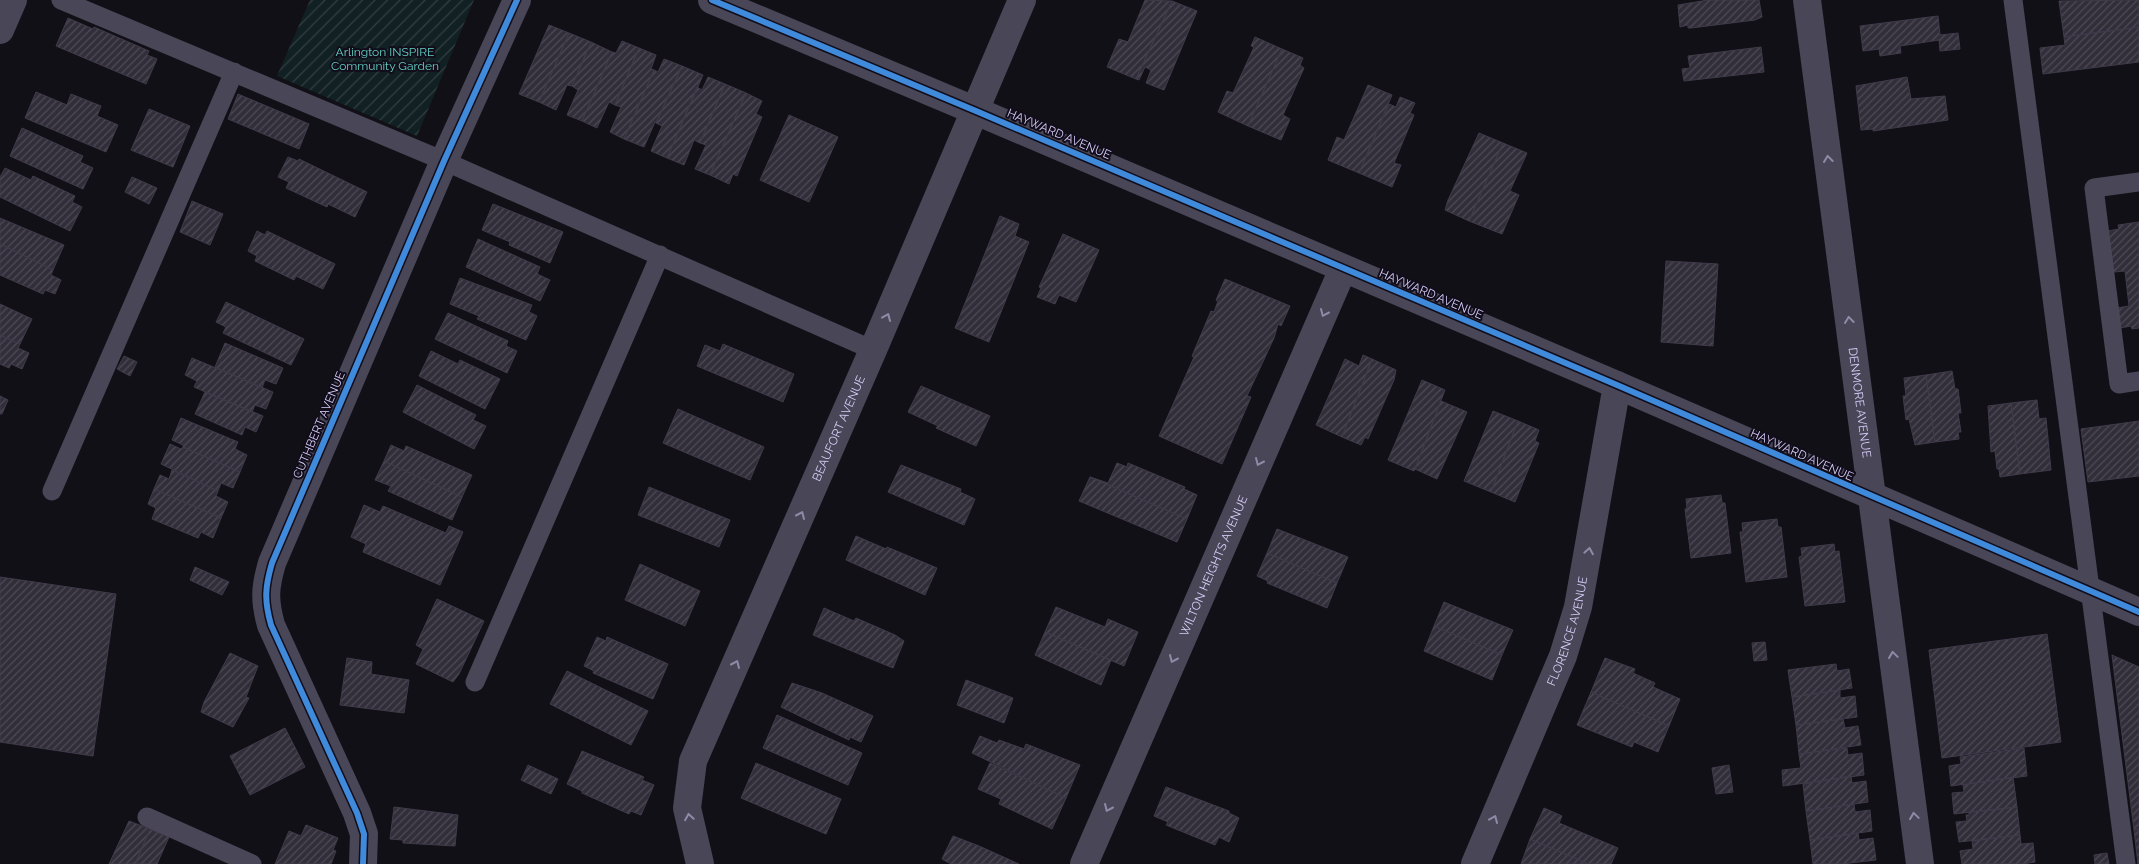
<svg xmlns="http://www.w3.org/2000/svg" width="2139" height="864" font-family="Raleway,sans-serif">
<defs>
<pattern id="garden-furrows" width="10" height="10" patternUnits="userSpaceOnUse" patternTransform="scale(1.25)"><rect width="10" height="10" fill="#112022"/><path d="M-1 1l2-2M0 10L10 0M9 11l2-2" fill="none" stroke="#333f43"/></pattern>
<pattern id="building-hatch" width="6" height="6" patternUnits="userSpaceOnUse" patternTransform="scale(1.25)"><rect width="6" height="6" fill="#312e39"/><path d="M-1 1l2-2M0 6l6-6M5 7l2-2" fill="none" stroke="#4e4b56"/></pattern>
</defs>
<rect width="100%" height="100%" fill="#121017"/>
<path fill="url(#garden-furrows)" d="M310,0H474L417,136L277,76Z"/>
<path fill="url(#building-hatch)" stroke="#403a4a" d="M1145,0L1172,1L1136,79L1107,67L1119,39L1128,42Z
M1708,0H1759L1762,17L1755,20L1691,28H1688V25L1680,27L1678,5Z
M2139,0V27L2064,37L2059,1Z
M1172,1L1197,11L1164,90L1146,83L1151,70L1145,67L1139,80L1136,79Z
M1938,16L1940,35L1958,33L1960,49L1940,51L1939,40L1900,46L1901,53L1880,56L1879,49L1863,51L1860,26Z
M68,18L93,29L94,27L149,51L147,55L157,59L146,84L56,46Z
M549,25L569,33L539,102L519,94Z
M2139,27V62L2043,74L2040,48L2065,45L2064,37Z
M569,33L591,42L572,86L567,85L556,110L539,102Z
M1255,37L1282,49L1248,126L1218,112L1227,91L1233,93L1254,47L1251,46Z
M622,41L639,48L615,105L609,102L597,128L582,121L612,52L616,53Z
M591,42L612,52L582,121L567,115L578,90L572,86Z
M1761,47L1764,72L1684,81L1682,69L1690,68L1688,56Z
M639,48L656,55L651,69L654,70L624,139L610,132L621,107L615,105Z
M1282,49L1303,58L1300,65L1304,68L1283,115L1290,119L1281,140L1248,126Z
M664,59L682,66L656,123L655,122L644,147L624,139L654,70L658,72Z
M682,66L703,75L667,158L651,151L662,126L656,123Z
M708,77L725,84L700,143L694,140L684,165L667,158L697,87L702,90Z
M1907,77L1911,99L1945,96L1948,120L1873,131V129L1861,130L1856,86Z
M725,84L746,93L710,175L695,169L706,145L700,143Z
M1368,85L1392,95L1359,173L1328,160L1337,137L1344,140Z
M36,92L67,105L71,94L101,106L97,116L118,125L106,152L25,118Z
M746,93L762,101L756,114L762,117L737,176L733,174L729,184L710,175Z
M238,94L309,124L299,149L228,119Z
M1400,97L1415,103L1410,113L1414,115L1394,163L1401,165L1392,187L1359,173L1389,104L1396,107Z
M149,109L190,126L173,167L131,150Z
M789,115L838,137L809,202L760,180Z
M22,128L83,156L80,162L93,168L83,189L10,156Z
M1479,133L1503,143L1469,221L1445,210L1448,200Z
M1503,143L1527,153L1510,191L1519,195L1502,234L1469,221Z
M288,157L298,161L299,159L367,192L355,217L328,204L327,207L286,188L289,182L278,177Z
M5,168L31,180L33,176L75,196L72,202L82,207L70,231L0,197V177Z
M132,177L157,188L149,204L125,192Z
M192,201L223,214L210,245L180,232Z
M493,204L563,232L550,263L509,245L510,242L482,230Z
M1000,216L1019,224L1015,236L1029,242L989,342L955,328Z
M0,218L64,245L53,270L0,244Z
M2139,222V328L2132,329L2131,326L2120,328L2117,308L2129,306L2125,271L2114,272L2108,231L2119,229L2118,225Z
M257,231L265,235L267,231L335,264L323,289L296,276L294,280L255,261L257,256L248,251Z
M1063,234L1099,250L1076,302L1059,295L1055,304L1037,297L1041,288L1039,287Z
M478,239L540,267L537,274L550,280L540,301L466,267Z
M0,244L53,270L51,275L61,280L55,294L45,290L43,294L0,275Z
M1666,261L1718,264L1713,346L1661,342Z
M460,278L532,305L529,312L537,316L526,340L477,319L479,316L450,304Z
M1225,279L1290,306L1281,326L1278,324L1274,338L1247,396L1251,397L1222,464L1159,436L1194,357L1192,356L1211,311L1214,312L1218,301L1216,300Z
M226,302L304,339L291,365L223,333L226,327L216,322Z
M0,304L32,319L20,344L0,335Z
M448,313L508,341L506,346L517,351L507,373L435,339Z
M0,335L20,344L18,348L29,353L22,369L11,364L9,368L0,364Z
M225,343L283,368L276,384L265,380L262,388L215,367Z
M723,344L794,374L783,402L697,366L705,345L720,351Z
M431,351L458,364L460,360L500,379L485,409L419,376Z
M1363,355L1372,359L1342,437L1316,425L1345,359L1359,366Z
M124,356L137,362L130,376L117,369Z
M192,358L273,392L266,409L255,405L252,412L194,387L197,381L185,375Z
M1372,359L1396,370L1394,380L1368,439L1365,437L1361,445L1342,437Z
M1952,371L1955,389H1958L1961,413H1958L1961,432H1958L1959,439L1935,442L1926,375Z
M1926,375L1935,442L1915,445L1909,419L1906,420L1903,396H1906L1904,378Z
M1422,380L1445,390L1414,471L1388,460Z
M417,385L476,415L473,420L486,426L474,449L403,412Z
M921,386L990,416L976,446L936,428L938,426L908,412Z
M205,392L263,416L256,432L245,427L242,435L195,414Z
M0,396L8,400L2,414H0Z
M2037,400L2039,419L2046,418L2051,470L2020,474L2011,403Z
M1441,401L1467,412L1437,479L1415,469Z
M2011,403L2020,474L2000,477L1999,469H1997L1995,451L1991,452L1988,406Z
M678,409L764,447L750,480L663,443Z
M1493,411L1518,421L1491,492L1464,481Z
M181,418L238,442L235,449L247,455L240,472L183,447V445L172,440Z
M1518,421L1539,430L1535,441L1539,443L1515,502L1491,492Z
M2139,421V476L2088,482L2081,429Z
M170,444L181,449L183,447L240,472L233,488L221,483L218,491L161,464Z
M391,445L404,451L406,446L472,475L462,497L384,461Z
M384,461L462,497L452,520L388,491L391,486L375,480Z
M1117,463L1127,467L1128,463L1185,487L1184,489L1197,495L1187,519L1090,477L1108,483Z
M901,465L961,489L960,492L975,499L964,525L888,492Z
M172,470L218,491L216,496L228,502L221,518L154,489L160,475L169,479Z
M1090,477L1187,519L1177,542L1079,501Z
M649,487L730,520L719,547L638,515Z
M154,489L221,518L213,538L201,532L198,538L152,519L156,508L148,504Z
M1721,495L1722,503H1725L1731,553L1691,558L1685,509L1687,508L1686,499Z
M364,505L380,512L383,506L446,533L449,526L463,532L440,585L363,552L366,544L351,537Z
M1777,519L1778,527H1781L1787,577L1746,582L1740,532H1743L1742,523Z
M1277,529L1348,557L1337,583L1267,553Z
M856,536L886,549L887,547L937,568L925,595L846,560Z
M1834,544L1835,552L1839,551L1845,602L1805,606L1799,557L1802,556L1801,548Z
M1267,553L1337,583L1327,608L1267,583L1268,581L1257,576Z
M640,564L700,591L685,626L625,600Z
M195,567L229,582L222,595L190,580Z
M0,577L116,594L93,756L0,742Z
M437,599L484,621L459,674L453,682L416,664L423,649L416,645Z
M1444,602L1513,630L1502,655L1434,626Z
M1056,607L1105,627L1108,619L1138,632L1124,666L1045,632Z
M824,608L854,621L856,618L895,635L904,641L893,668L813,635Z
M1434,626L1502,655L1492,680L1424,651Z
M1045,632L1111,660L1101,685L1035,655Z
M2047,634L2061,742L1942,758L1929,650Z
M597,637L606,641L607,637L668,664L653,699L593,673L594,671L584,666Z
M1765,642L1767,660L1754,661L1752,643Z
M230,653L258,666L246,697L249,698L233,727L201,712L204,702Z
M2112,655L2139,667V829L2134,830Z
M347,658L372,662L371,674L409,680L404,713L340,705Z
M1605,658L1635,669L1633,673L1655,683L1653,687L1680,699L1669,726L1591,692Z
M1836,664L1837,671L1849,669L1852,688L1792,697L1788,670Z
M567,671L648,711L631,745L550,704Z
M966,680L1013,698L1004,723L957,705Z
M792,683L822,693L873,716L861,742L850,737L849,740L781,707Z
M1840,690V698L1855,696L1857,717L1796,725L1792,697Z
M1591,692L1669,726L1658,752L1634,742L1632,747L1577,725Z
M777,715L862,753L848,785L763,748Z
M1843,719L1845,728L1858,726L1861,745L1799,754L1796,725Z
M285,728L305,767L250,795L230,756Z
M980,736L997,743L999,740L1024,749L1026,744L1080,765L1066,798L972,753Z
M1847,748L1848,755L1862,753L1864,775L1783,786L1782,770L1801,768L1799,754Z
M2024,748L2027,776L1951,786L1949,766L1961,764L1960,757Z
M582,751L644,777L642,780L654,785L641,815L631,811L629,814L582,793V791L567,784Z
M756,763L841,799L826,834L741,798Z
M990,763L1066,798L1052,829L999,804L1001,799L978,789Z
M528,765L558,779L551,794L521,780Z
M1729,765L1733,792L1716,794L1712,768Z
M1851,776L1852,783L1866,781L1868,802L1806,811L1803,784Z
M2013,777L2017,807L1954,814L1952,793L1964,792L1963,785Z
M1166,787L1229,811V813L1239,818L1229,842L1219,837L1215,845L1166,825L1168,822L1154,816Z
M1854,804L1855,812L1870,810L1872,831L1810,840L1806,811Z
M394,807L458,815L455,846L403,843V840L390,839Z
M2017,807L2020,835L1959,842L1956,822L1967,821L1966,815H1969V812Z
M1544,808L1562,816L1559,823L1618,848L1611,864H1589L1530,839Z
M129,821L150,829L135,864H109Z
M306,825L338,838L333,850L336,851L331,864H275L289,831L301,836Z
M150,829L169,837L157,864H135Z
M2139,829V864H2138L2134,830Z
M1858,833L1859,840L1873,838L1876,860L1842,864H1813L1810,840Z
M2020,835L2021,844L2033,843L2035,862L2022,864H1962L1960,851L1973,849L1972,841Z
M953,836L979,846L1019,864H951L942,859Z
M1530,839L1589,864H1521Z
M2107,853L2109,864H2095L2094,855Z"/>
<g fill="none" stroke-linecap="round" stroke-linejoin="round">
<path stroke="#484657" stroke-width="19" d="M61,0L444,161L873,350
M2013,0L2126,864
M2139,182L2094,188L2119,384L2139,381
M52,491L234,72
M475,682L660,255
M147,817L252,864"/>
<g stroke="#484657" stroke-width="28">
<path id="s1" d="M1807,0L1920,864"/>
<path d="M0,30L13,0"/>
<path d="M363,864L364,834L357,813L271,625C264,600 265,587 272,563L444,161L517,0"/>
<path id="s2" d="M700,864L687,808L693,761L873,350L1022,0"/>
<path id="s3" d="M1084,864L1343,269"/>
<path id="s4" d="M1475,864L1563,656L1578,607L1617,385"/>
</g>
<path stroke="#484657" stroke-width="28" d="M712,0L976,111L1617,385L2139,612"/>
<g stroke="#110d1a" stroke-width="9">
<path id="cycleway" d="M712,0L976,111L1617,385L2139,612
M363,864L364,834L357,813L271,625C264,600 265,587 272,563L444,161L517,0"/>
</g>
<use href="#cycleway" stroke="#408adc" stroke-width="6"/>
</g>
<defs><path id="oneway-chevron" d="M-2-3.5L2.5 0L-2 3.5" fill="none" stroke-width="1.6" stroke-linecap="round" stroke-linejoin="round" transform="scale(1.25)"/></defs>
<g stroke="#908aa8">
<use href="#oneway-chevron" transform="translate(1828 159) rotate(-97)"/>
<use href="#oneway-chevron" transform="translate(1324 313) rotate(114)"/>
<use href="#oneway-chevron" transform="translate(887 317) rotate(-67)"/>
<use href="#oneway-chevron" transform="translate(1849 320) rotate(-97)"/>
<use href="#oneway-chevron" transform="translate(1259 462) rotate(114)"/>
<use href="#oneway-chevron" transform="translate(801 515) rotate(-66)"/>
<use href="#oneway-chevron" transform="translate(1589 551) rotate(-80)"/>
<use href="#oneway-chevron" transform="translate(1893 655) rotate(-98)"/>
<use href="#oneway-chevron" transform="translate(1173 659) rotate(114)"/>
<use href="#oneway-chevron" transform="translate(736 664) rotate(-66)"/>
<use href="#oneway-chevron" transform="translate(1108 808) rotate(114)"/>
<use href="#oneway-chevron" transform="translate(1914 816) rotate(-98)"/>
<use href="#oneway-chevron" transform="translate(689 817) rotate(-99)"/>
<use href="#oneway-chevron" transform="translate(1494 819) rotate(-67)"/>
</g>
<g text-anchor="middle" stroke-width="4" stroke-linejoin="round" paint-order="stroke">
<g font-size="12" fill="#63cfc2" stroke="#110d1a">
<text x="385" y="56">Arlington INSPIRE<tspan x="385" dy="14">Community Garden</tspan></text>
</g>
<g font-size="12" fill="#d8cdf9" stroke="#110d1a">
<text transform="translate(1059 134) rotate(23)" y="4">HAYWARD AVENUE</text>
<text transform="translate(1431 294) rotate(23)" y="4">HAYWARD AVENUE</text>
<text dy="4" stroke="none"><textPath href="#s1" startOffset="406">DENMORE AVENUE</textPath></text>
<text transform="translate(319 425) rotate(-67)" y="4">CUTHBERT AVENUE</text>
<text dy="4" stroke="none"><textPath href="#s2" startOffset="468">BEAUFORT AVENUE</textPath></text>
<text transform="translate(1802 455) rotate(24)" y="4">HAYWARD AVENUE</text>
<text dy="4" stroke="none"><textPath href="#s3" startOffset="325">WILTON HEIGHTS AVENUE</textPath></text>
<text dy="4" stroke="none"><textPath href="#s4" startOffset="251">FLORENCE AVENUE</textPath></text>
</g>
</g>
</svg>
